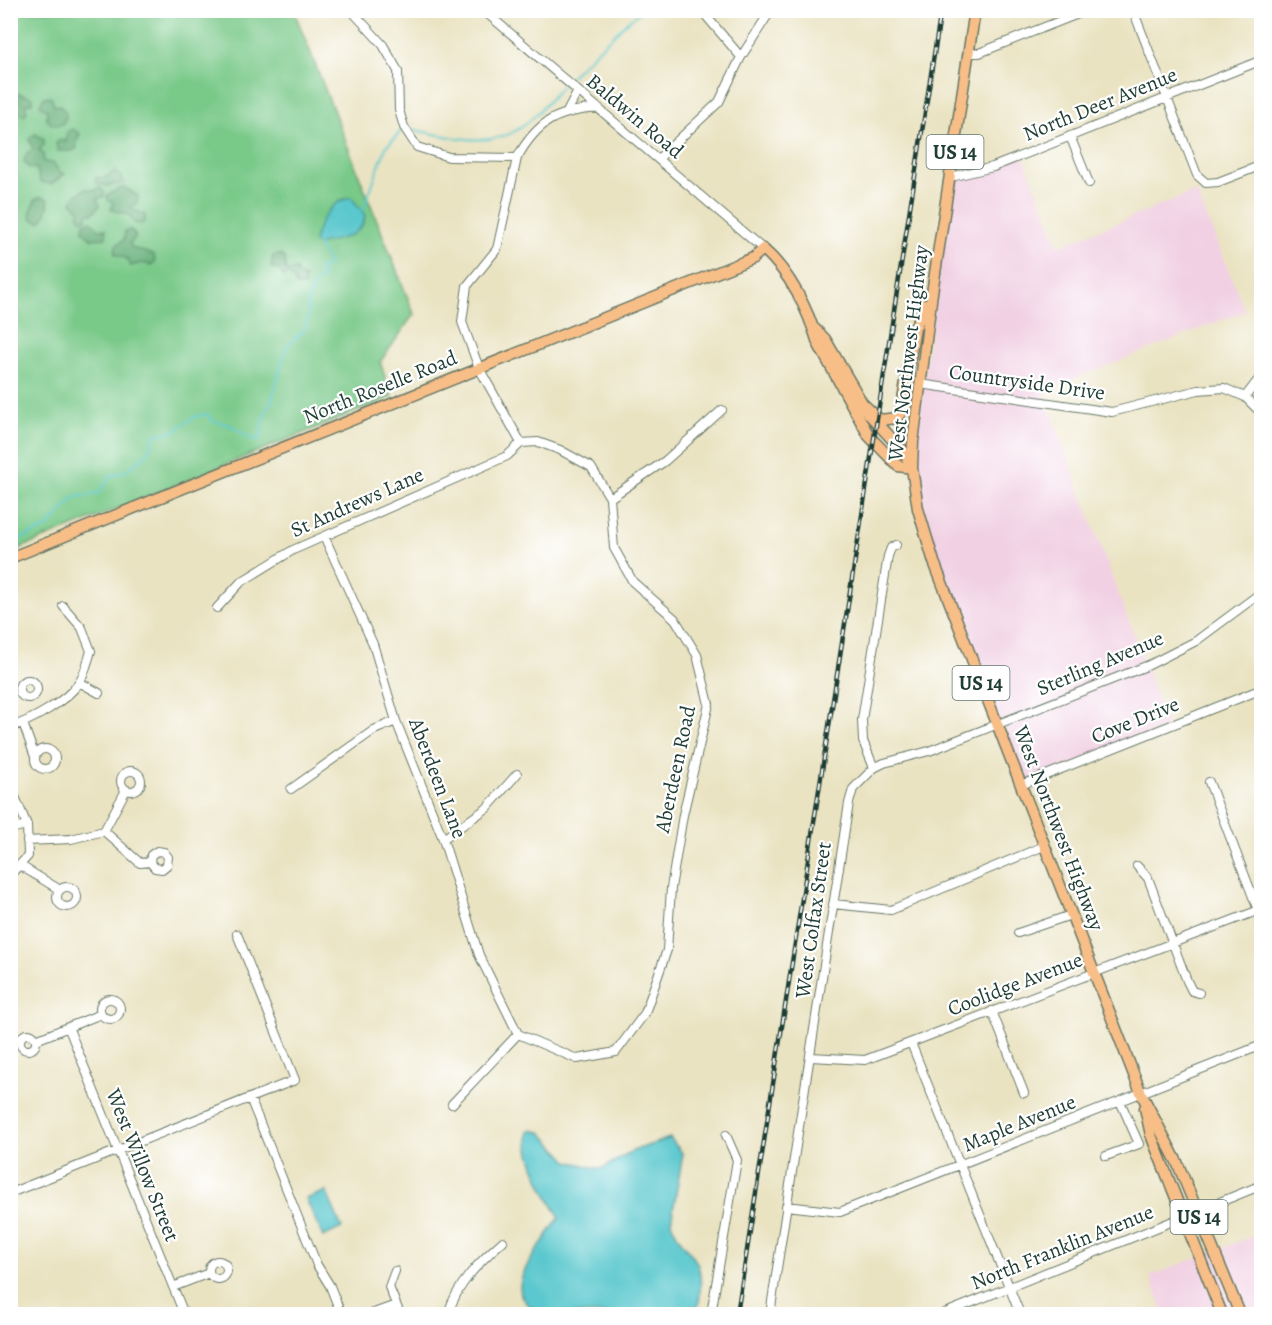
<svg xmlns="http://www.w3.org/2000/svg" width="1272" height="1325" font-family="Alegreya,serif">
<rect width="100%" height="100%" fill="#fff"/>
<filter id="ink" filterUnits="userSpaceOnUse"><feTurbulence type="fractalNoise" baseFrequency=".0167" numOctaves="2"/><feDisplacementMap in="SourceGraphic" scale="12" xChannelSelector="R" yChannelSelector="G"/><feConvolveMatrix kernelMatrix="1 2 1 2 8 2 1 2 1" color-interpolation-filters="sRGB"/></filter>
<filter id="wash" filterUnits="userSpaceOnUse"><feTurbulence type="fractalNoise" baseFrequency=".008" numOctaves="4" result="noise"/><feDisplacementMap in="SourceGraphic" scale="24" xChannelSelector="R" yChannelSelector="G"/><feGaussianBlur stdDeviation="1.35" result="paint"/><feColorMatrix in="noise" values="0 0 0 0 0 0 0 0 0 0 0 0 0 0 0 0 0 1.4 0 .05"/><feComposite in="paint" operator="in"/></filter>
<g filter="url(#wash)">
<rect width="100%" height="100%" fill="#eae3c2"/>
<path fill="#f1d0e3" d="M1023,155L1059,246L1196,191L1245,311L1043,391L1168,727L1021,785L934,562L912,468L951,177Z
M1261,1233V1314H1164L1150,1276Z"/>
<path fill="#79c989" stroke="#4c835e" stroke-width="1.5" d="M11,11H294L414,314L380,362L392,397L11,552Z"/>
<path fill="#62ad75" stroke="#407554" stroke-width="1.5" d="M16,93L33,97L32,103L25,104L27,111L24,116L11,106V97Z
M44,97H51L54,105L60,106L65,111L66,118L62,124L53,125L47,120V110L40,105Z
M73,129L80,134L76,142L77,148L72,151H58L56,143L60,140L66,142L67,132Z
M35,134L44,139V145L39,150L43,154L44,162L53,163L60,172L65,174L51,184L40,182L37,169L28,167L24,161L27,153L33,149L29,139Z
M116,171L125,183L106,186L95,182L96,177L103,178Z
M100,187L105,193L103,197L97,199L100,205L93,213H88L86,219H81L78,215L80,210L72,202L74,197L85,189L94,190Z
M123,187L138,196L137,203L131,206L133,210L145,215V221L141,224L135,223L128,214L111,210L113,203L107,199V195Z
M41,197L48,199C50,205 45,219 40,222L32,219L30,214L35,200Z
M91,221L99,229H106V238L92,239L83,231L84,223Z
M131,230L136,237L130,243L132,248L154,255L155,262L151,265L142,263L131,266L126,258L115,254L116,245L124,240L125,231Z
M281,255L285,259V269L289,272L296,270L298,275L305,278L304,286H296L294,279L289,275L283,277L281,271L271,267L273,256Z"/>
<path fill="#5ac8ce" stroke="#3c8281" stroke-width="1.5" d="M351,197L365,215C364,238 334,239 318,245L314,242C318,222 330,202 351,197Z
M530,1130L541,1132L568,1161L596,1168H604L630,1152L670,1138L683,1154L671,1222C683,1256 704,1250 700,1293C699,1304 700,1306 693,1314H549C499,1302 525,1267 544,1240C550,1232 554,1224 560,1217C549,1203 520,1145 530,1130Z
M326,1191L342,1228L323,1237L306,1199Z"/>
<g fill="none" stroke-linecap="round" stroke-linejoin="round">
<path stroke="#5ac8ce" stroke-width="2" d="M570,77L629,20L643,10
M409,129C439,134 487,149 515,131C533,121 548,101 562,86
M363,210L386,147L402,130
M10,543L47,528L75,497L98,494L111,476L126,471L147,454L155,435L174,431L194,417L207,414L213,421L230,425L253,440L260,439L263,420L273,396L286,347L304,330L309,313L307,304L314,284L323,278L318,269L326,267L329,263L318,245"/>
</g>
</g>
<g filter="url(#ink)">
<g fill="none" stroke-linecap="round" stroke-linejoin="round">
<g stroke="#676" stroke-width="10">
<path id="minor" d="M351,10L383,45L398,71L399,110L404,127L417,147L449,157L517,158
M483,10L763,249
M701,10L741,57
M1133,10L1197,175L1206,183L1218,182L1262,165
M969,53H979L1088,10
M568,110L578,91
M1070,136L1089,183
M658,159L719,102L741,57L771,10
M951,177L993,167L1262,60
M920,384L1112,412L1198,390L1224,388L1245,397L1262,414
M1245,397L1262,375
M610,498L665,461L722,410
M324,536L373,644L396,721L443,839L479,955L518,1034
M217,608L241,582L293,550L507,456L521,443
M19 689a9 9 0 1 1 18 0a9 9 0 1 1-18 0Z
M79,682L99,693
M23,723L35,757
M10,727C32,721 66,701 79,683C85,674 88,660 91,651L82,628L63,606
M35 759a10 10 0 1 1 20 0a10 10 0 1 1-20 0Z
M874,768L863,741L862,720L888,556L891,548L896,545
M121 781a10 10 0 1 1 20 0a10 10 0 1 1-20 0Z
M1209,782L1258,910
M10,785L27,825L28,856L10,875
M1021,785L1262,689
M291,789L374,730L396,721
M10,829L27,825
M104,831L140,863L150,862L155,868L162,869L167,865L168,857L164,852L157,851L151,855L150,862
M104,831L126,790
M443,839L487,808L517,774
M27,841L71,839L104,831
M21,866L60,890
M1137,866L1148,878L1187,981L1192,991L1199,993
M57 897a10 10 0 1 1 20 0a10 10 0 1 1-20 0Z
M833,904L891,910L1044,846
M1018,933L1071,915
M100 1009a10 10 0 1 1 20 0a10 10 0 1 1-20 0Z
M992,1011L1024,1093
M69,1029L184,1314
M20 1042a8 8 0 1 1 16 0a8 8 0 1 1-16 0Z
M518,1034L577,1059L616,1052L645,1013L667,950L671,888L683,815L709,704L697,655L675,619L633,582L614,548L610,498L591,467L560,450L538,442L521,443L479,368L462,322L467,286L497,249L517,158C538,120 558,111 599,108
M36,1040L101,1014
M911,1043L1020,1314
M811,1057L865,1060L1262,909
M250,1098L317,1265L330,1286L341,1314
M452,1104L518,1034
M1106,1156L1139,1144L1120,1101
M10,1193L295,1080L237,934
M786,1206L840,1212L1262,1045
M209 1270a9 9 0 1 1 18 0a9 9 0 1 1-18 0Z
M395,1271L389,1287L400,1314
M173,1287L209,1273
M371,1314L396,1305
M448,1314C457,1284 479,1262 503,1241
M711,1314L737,1160L726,1135
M770,1314L849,803L853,789L874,768L884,763L929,751L1149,665L1196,641L1262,592
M943,1314L1262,1185"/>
</g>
<g stroke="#676" stroke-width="13">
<path id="major" d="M975,10L932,293L913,442L912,468L918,509L934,562L1141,1093L1177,1162L1240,1314
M815,329L825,339L868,413L904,452L912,467
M862,403L880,420L897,418L901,412L915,328L926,304
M10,558L753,258L763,249C790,272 808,310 818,343L869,436L898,466L912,468
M1145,1108L1151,1135L1222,1314"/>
</g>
<use href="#minor" stroke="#fff" stroke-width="8"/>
<use href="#major" stroke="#f7be88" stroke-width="10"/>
<g stroke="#1f3d34" stroke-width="4.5">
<path id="rail" d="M737,1314L941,10"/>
</g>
<use href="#rail" stroke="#fff" stroke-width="2" stroke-dasharray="7" stroke-linecap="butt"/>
</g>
</g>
<g text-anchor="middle" stroke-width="4.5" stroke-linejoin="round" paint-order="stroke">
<g fill="#fff" stroke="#627771" stroke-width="1.5">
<rect x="926.5" y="135" width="57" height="34" rx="4.5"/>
<rect x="952.5" y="666" width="57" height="34" rx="4.5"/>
<rect x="1170.5" y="1200" width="57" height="34" rx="4.5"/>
</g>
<g font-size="20" font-weight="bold" fill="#1f3d34">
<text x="955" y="159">US 14</text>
<text x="981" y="690">US 14</text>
<text x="1199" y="1224">US 14</text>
</g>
<g font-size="21" fill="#1f3d34" stroke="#fff">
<text transform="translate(1100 104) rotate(-22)" y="7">North Deer Avenue</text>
<text transform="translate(635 116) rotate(40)" y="7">Baldwin Road</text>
<text transform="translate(908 353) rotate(-83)" y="7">West Northwest Highway</text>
<text transform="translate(1027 382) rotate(8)" y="7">Countryside Drive</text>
<text transform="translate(380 387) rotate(-22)" y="7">North Roselle Road</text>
<text transform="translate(357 502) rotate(-24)" y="7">St Andrews Lane</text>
<text transform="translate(1100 663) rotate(-23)" y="7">Sterling Avenue</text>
<text transform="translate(1135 720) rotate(-22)" y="7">Cove Drive</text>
<text transform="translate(675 769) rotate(-78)" y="7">Aberdeen Road</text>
<text transform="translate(438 778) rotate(69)" y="7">Aberdeen Lane</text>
<text transform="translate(1059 828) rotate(69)" y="7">West Northwest Highway</text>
<text transform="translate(813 920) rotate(-82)" y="7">West Colfax Street</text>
<text transform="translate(1015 984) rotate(-21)" y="7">Coolidge Avenue</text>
<text transform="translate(1019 1123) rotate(-22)" y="7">Maple Avenue</text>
<text transform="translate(143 1165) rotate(68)" y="7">West Willow Street</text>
<text transform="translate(1062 1247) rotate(-22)" y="7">North Franklin Avenue</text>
</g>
</g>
<rect width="1272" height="1325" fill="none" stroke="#fff" stroke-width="36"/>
</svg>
